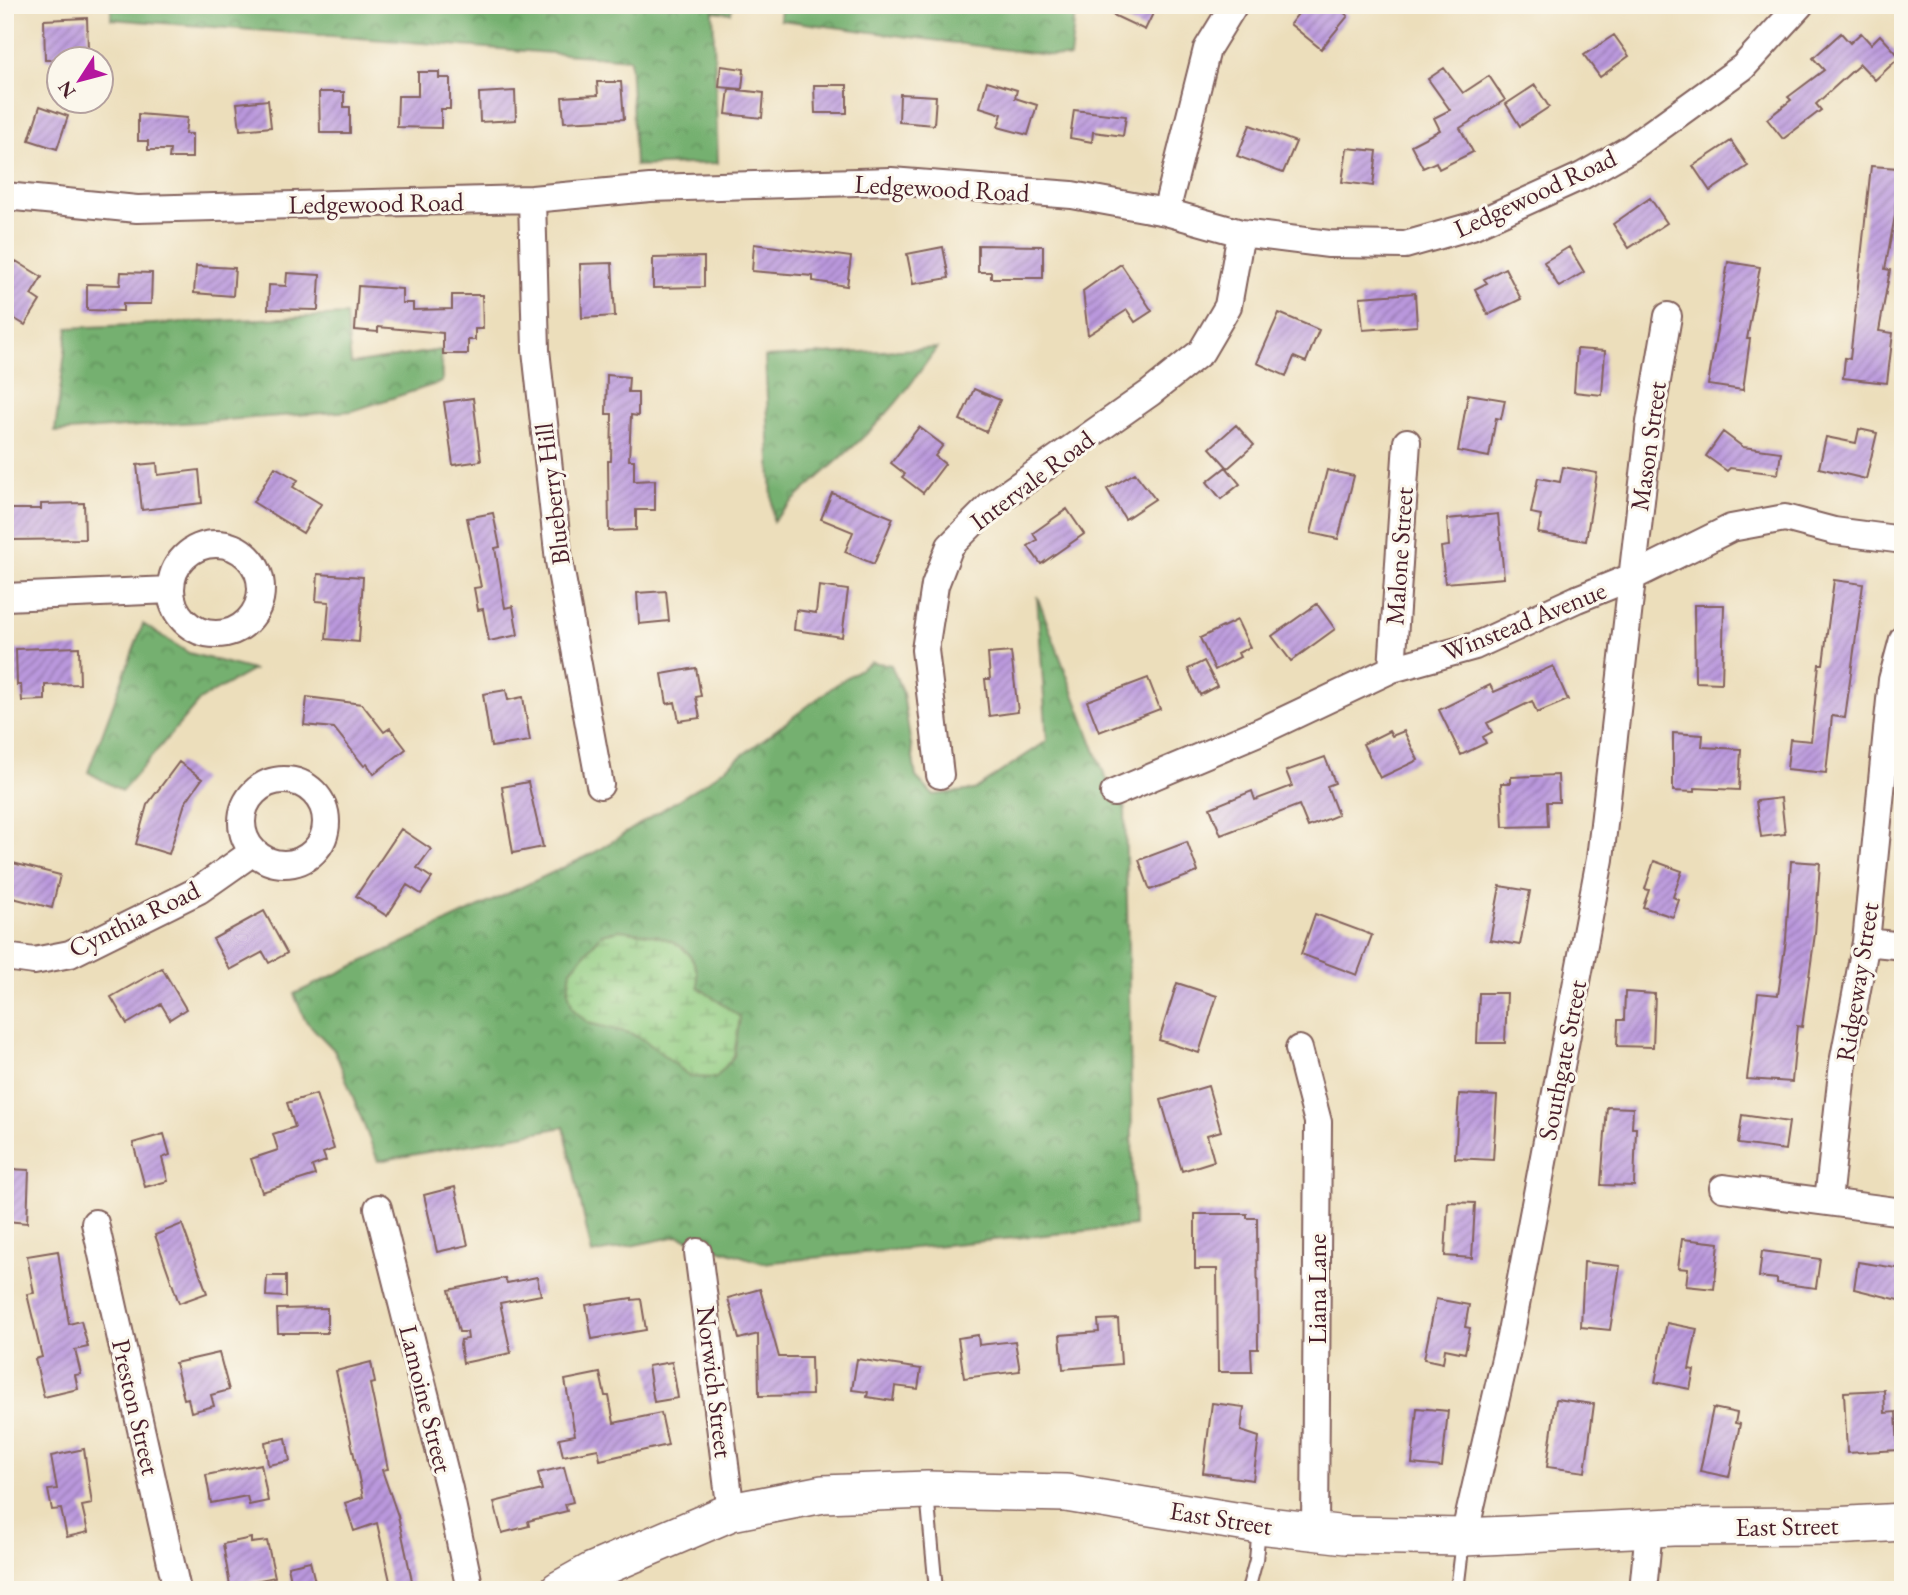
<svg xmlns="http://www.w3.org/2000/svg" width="1908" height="1595" font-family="'EB Garamond',serif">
<defs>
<pattern id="forest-crowns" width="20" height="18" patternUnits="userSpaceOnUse" patternTransform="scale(1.75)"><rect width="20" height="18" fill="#74b06f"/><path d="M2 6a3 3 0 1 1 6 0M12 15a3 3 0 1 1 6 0" fill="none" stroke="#618f5b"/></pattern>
<pattern id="wetland-marsh" width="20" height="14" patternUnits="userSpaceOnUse" patternTransform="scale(1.75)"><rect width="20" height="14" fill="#91cc81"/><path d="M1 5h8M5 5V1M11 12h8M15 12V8" fill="none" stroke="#78a56a"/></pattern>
<pattern id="building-hatch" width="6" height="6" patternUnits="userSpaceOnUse" patternTransform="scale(1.75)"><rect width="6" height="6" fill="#ba98dd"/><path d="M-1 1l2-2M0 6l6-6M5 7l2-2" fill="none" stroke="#997bb3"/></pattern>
</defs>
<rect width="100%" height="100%" fill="#fbf7ec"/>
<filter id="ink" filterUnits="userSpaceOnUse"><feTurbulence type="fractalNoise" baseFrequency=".0143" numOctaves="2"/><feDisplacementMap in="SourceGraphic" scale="14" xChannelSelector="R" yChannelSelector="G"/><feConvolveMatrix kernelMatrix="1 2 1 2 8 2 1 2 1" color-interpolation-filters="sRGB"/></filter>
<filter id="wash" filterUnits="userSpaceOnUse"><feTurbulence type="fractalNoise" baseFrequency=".00686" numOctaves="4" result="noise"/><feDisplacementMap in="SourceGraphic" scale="28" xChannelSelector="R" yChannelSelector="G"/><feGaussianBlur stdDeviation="1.57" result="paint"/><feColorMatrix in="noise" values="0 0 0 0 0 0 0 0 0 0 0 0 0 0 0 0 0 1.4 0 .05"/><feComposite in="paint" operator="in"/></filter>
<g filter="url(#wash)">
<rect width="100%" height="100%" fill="#ecdebb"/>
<path fill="url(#forest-crowns)" stroke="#5f684d" stroke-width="2" d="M111,5H732L731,13L713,11L718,163L635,166L630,59L111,19Z
M773,5H1076L1070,58L780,20L781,7Z
M346,315L351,364L441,350L442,382L352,411L55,432L68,328Z
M937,348C921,369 906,393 887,413C852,452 809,482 773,521L765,357Z
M1037,596L1105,776L1125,809L1134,1226L763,1263L678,1236L592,1254L564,1127L378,1161L335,1051L305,1020L294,994L592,854L708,781L841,681L871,662L891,665L903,694L916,777L933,795L974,790L1047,741Z
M143,624L189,653L253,670L201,699L122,791L88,772Z"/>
<path fill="url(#wetland-marsh)" stroke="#6e7656" stroke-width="2" d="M620,930C658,935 700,939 698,987L740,1017L734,1056L716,1078L691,1077L647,1042L630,1033L588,1023L573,1009L568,991L571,970L602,934Z"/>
<g id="blocks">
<path fill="url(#building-hatch)" d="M1092,5H1157L1145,30Z
M1305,5H1335L1348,16L1321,49L1290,24Z
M87,18L88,49L75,50V60H45L44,20Z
M1841,33L1850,43L1861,33L1871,44L1880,35L1900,57L1875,80L1860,64L1816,104L1821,110L1783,139L1767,119L1791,100L1788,97L1824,70L1813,58Z
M1614,35L1629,56L1600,77L1584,55Z
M721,66L744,69L742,89L719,87Z
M1444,68L1463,93L1489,76L1505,100L1460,128L1473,152L1439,169L1436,162L1423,168L1411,145L1440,130L1434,118L1450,110L1428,79Z
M418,72H439V78H450V109H441V128L397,127L398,96H418Z
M987,81L1017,90L1015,98L1037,105L1028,135L998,127L1002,114L980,107Z
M597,82H621L624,119L564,122L562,97L598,95Z
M814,85H847V113H815Z
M1535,85L1549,107L1520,126L1506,104Z
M729,89L764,93L762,118L726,114Z
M515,91L516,120L480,122L479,93Z
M319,92H344V107H350V133H320Z
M900,94L936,96L934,125L899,122Z
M268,100L271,127L240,130L237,103Z
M40,106L68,116L57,149L29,140Z
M1074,110L1126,116L1123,136L1093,132L1092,142L1070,138Z
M138,114L187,118L185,134H192V158H169L170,150H148V141H138Z
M1250,125L1296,142L1283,173L1237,156Z
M1731,141L1748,166L1710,191L1693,166Z
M1347,148L1377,151L1373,186L1342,182Z
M1871,166L1898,168L1895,216L1885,269L1890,270L1879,331L1893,333L1887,383L1843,378L1845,358L1850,359Z
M1650,198L1667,223L1629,248L1613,224Z
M754,244L851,257L847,286L813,281V276L752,271Z
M978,245L1043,246V278H991V272H978Z
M943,247L949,278L913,284L907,254Z
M1569,247L1584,272L1559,287L1544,262Z
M704,257V287L653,288V258Z
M16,261L42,277L31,295L40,301L25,325L5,313V277Z
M1728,262L1760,267L1747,339H1750L1743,390L1708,385Z
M612,263L615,316L582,318L580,264Z
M1121,264L1152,311L1135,322L1127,310L1088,335L1083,291Z
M196,266L235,268L233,296L194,293Z
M1505,268L1521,299L1488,315L1475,289L1487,283L1484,279Z
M121,272L152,273L151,304H123V311L87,310V284L120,285Z
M287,273L320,275L318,310L268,309L269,285L286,286Z
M358,286L402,289V303H413V310L452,309V295H482L483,329H475V340H468V354H443V333L378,327V332L355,330Z
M1415,293L1417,326L1363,330L1360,297Z
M1279,313L1319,330L1306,362L1294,357L1286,376L1257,363Z
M1577,349L1605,351L1602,395L1574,392Z
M607,375L629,377L628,392H638V416L631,415L629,460H634V481L655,480V510H636V530L609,531L608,461H611L612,414H606Z
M974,389L1000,400L986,432L960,420Z
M1468,394L1505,400L1501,419L1496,418L1489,457L1458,451Z
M473,398L481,461L453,465L444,402Z
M1236,425L1254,445L1228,468L1210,448Z
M919,427L943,445L935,456L945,464L923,493L902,477L905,474L891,463Z
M1859,429L1877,433L1866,479L1819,468L1826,437L1856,443Z
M1723,432L1743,447L1781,452L1778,474L1730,468L1727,471L1706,456Z
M157,463L158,475L199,470L202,503L142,510L137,465Z
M275,467L298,480L293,487L321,504L303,533L253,502Z
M1226,467L1240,484L1221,499L1207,482Z
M1563,467L1597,473L1586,541L1538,533L1541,515L1531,513L1538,478L1560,482Z
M1327,470L1354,476L1338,539L1311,533Z
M1135,473L1155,499L1125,519L1107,489Z
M832,493L893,518L874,564L845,552L853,532L821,519Z
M84,503L85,539L12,540L11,509H41V504Z
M1067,509L1084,534L1041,564L1028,546L1037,540L1033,533Z
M493,513L500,547L495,548L505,608L513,606L518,635L489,641L483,609L478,610L474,588L481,587L467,518Z
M1498,514L1504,578L1445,583L1441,547L1449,546L1447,519Z
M318,574L363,577L359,642L326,639L329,602L316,601Z
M1834,580L1863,584L1845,718L1832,716L1826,773L1787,769L1790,739L1811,741L1819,664H1823Z
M819,586L848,590L842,637L794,630L796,610L816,613Z
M666,591L669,621L639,624L637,593Z
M1317,604L1335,629L1291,661L1272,636Z
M1694,605H1724L1722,683L1695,682Z
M1237,620L1250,647L1238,653L1240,657L1215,670L1200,638Z
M79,647L80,684L45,685V700L22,701L21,685H17L16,649Z
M1011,652L1018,712L989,716L985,679H990L988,654Z
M1204,661L1217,686L1200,695L1188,669Z
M1553,666L1568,700L1537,713L1532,701L1487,723L1492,732L1483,737L1486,743L1461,755L1439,710L1490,685L1494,692Z
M696,668L701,696L696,697L700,718L679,721L675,702L667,704L662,674Z
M1148,678L1160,709L1099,732L1087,701Z
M506,690L508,700L523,697L530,741L491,747L483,694Z
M307,697L362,704L384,732L390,728L406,749L374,774L367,764L364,766L334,728L304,725Z
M1389,731L1392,736L1404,731L1418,760L1380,778L1363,744Z
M1673,733L1703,735L1702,747L1741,749L1739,790L1695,788V792L1673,791Z
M1325,757L1335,783L1327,786L1338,815L1308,827L1299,805L1221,835L1210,808L1252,791L1255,800L1292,786L1286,771Z
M179,762L202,779L185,803L169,854L136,844L147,805Z
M1558,775L1559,802H1547L1548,826L1503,827L1501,783H1511V777Z
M528,782L543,847L513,853L502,787Z
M1781,798L1785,834L1761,837L1756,801Z
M401,829L431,849L417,868L432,878L421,894L407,885L387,916L356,896Z
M1187,842L1198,872L1150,890L1139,860Z
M5,861L60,875L52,908L5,896Z
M1654,861L1682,871L1673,897L1679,900L1673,917L1643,907L1649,890L1645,889Z
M1791,861L1820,863L1815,934L1802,1027L1797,1026L1792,1082L1747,1079L1758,993L1778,995L1786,940Z
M1500,886L1530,891L1520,945L1490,940Z
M264,911L287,953L269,963L263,952L230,970L213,939Z
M1315,914L1372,935L1357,975L1301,954Z
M162,968L186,1009L170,1019L161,1004L127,1024L111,997Z
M1177,983L1217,996L1199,1053L1159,1040Z
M1625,992L1655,994L1653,1047L1617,1046L1618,1020H1624Z
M1479,993H1507L1505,1043H1477Z
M1208,1086L1221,1131L1207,1135L1214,1161L1182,1171L1161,1100Z
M316,1094L334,1149L323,1153L326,1161L312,1166L315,1175L262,1192L251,1159L278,1150L273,1134L295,1127L287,1103Z
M1459,1094L1497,1096L1493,1160L1455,1158Z
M1607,1107L1633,1108L1632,1128H1636L1634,1186L1601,1185Z
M1742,1115L1789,1122L1785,1150L1738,1144Z
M164,1134L170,1155L162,1158L168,1181L145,1187L133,1143Z
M9,1169L29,1170L27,1223L6,1221Z
M455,1187L468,1245L437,1252L424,1195Z
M1448,1202L1475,1203L1472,1258L1445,1256Z
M1195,1214H1247V1218H1257L1258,1349H1251L1252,1372H1218L1217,1269H1195Z
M182,1224L207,1293L179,1303L155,1235Z
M1682,1239L1719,1243L1714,1289L1686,1286L1688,1269L1678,1268Z
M58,1251L69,1324L81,1321L88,1347L75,1350L81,1374L75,1375L78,1389L44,1397L35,1359L42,1357L27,1294L34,1293L27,1256Z
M1762,1251L1820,1259L1816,1288L1777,1283V1279L1759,1277Z
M1584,1262L1620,1266L1610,1330L1581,1327Z
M1858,1262L1903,1269V1301L1854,1289Z
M267,1276H286V1297L266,1296Z
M537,1277L541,1295L500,1303L511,1353L463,1363L460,1345L461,1340L468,1339L467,1332H459L449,1290L505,1278L507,1283Z
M760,1289L779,1357H811L812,1395L759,1396L758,1334L739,1339L728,1298Z
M632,1298V1300L641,1299L646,1330L592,1339L586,1305Z
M1436,1299L1469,1305L1465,1327L1470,1328L1465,1353L1445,1349L1443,1363L1424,1359Z
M327,1308V1333H278L277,1309Z
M1118,1319L1121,1364L1063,1369L1060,1335L1099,1332L1098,1320Z
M1667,1323L1697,1329L1689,1369L1694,1370L1690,1389L1655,1382Z
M978,1335L979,1345L1015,1341L1020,1371L964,1378L958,1338Z
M219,1353L229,1390L211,1395L214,1406L191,1412L188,1398L184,1399L175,1363Z
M857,1359L921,1369L918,1389L895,1386L893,1401L867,1397L868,1392L852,1390Z
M371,1362L375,1383L370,1384L388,1469L382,1470L398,1516L414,1590H392L377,1523L354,1531L345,1503L363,1497L336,1371Z
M672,1362L678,1398L654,1402L648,1366Z
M600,1373L605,1396H609L614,1423L661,1413L668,1445L600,1460L598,1449L563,1456L559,1438L575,1435L565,1380Z
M1884,1390L1885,1413L1896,1412L1898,1450L1847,1453L1844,1392Z
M1556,1399L1594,1404L1585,1472L1547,1467Z
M1212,1403L1244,1407L1241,1431L1259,1437L1253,1480L1203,1473Z
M1417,1408L1448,1411L1442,1467L1412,1464Z
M1713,1408L1737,1413L1735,1423L1740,1424L1729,1477L1700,1471Z
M286,1438L290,1461L268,1465L265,1442Z
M84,1449L92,1504L82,1506L88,1532L67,1537L61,1509L52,1510L48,1490L57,1489L51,1456Z
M261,1464L268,1501L249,1505L247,1496L211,1503L206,1475Z
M564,1467L573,1502L565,1504L567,1511L528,1521L529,1526L502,1533L494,1502L542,1490L538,1473Z
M251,1538V1543L267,1541L275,1577L230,1586L223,1544Z
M310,1561L316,1586L293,1590L288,1566Z"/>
</g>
</g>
<g filter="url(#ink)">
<use href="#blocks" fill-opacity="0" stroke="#83625d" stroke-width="2"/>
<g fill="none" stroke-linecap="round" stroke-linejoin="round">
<g stroke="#83625d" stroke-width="16">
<path id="lane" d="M927,1493L936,1590
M1248,1590L1256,1560L1259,1528
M1457,1590L1463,1541"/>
</g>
<g stroke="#83625d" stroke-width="30">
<path id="street" d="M5,196L137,209L532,199L650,188L891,181L1072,195L1166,212L1241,233L1329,244L1405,245L1472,226L1582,176L1631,148L1743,67L1800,5
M532,199L536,350L559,561L600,785
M1166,212L1207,49L1234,5
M171 589a45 45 0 1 1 90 0a45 45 0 1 1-90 0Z
M5,597L171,590
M1392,669L1407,442
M940,775L925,650L935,585L950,546L991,505L1150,393L1201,352L1228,306L1241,233
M242 822a42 42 0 1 1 84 0a42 42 0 1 1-84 0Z
M1114,793L1261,731L1392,669L1475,646L1577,599L1632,577L1731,528L1785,518L1834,531L1903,540
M1866,942L1903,946
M5,957L34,961L70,954L199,890L253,852
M1299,1049L1318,1122L1315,1531
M1723,1188L1903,1212
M1828,1201L1843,1063L1866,942L1892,680L1903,639
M378,1208L449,1489L470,1590
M95,1223L177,1590
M698,1252L731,1512
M1464,1537L1510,1337L1600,859L1650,422L1668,316
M1643,1590L1649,1529"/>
</g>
<g stroke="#83625d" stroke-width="40">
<path id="secondary" d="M559,1590L593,1571L731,1512L823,1494L927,1490L1066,1493L1259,1525L1346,1535L1464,1537L1673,1527L1833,1526L1903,1522"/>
</g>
<use href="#lane" stroke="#fff" stroke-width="12"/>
<use href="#street" stroke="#fff" stroke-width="26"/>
<use href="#secondary" stroke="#fff" stroke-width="37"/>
</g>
</g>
<g text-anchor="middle" stroke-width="6" stroke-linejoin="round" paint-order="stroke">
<g font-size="26" fill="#4a1f2b" stroke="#fbf7ec">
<text transform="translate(942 188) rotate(3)" y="9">Ledgewood Road</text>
<text transform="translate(1535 193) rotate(-25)" y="9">Ledgewood Road</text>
<text transform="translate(376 203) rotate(-1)" y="9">Ledgewood Road</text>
<text transform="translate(1648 446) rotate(-82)" y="9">Mason Street</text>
<text transform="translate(1032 480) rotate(-37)" y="9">Intervale Road</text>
<text transform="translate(552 494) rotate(-97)" y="9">Blueberry Hill</text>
<text transform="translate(1399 556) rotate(-86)" y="9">Malone Street</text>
<text transform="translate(1524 621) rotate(-22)" y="9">Winstead Avenue</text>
<text transform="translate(134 919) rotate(-26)" y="9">Cynthia Road</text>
<text transform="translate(1857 982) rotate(-81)" y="9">Ridgeway Street</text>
<text transform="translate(1562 1060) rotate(-79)" y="9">Southgate Street</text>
<text transform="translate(1317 1289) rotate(-90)" y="9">Liana Lane</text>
<text transform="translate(715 1382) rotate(83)" y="9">Norwich Street</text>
<text transform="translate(426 1399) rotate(76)" y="9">Lamoine Street</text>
<text transform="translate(136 1407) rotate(77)" y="9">Preston Street</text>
<text transform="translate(1221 1518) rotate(9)" y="9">East Street</text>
<text transform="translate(1787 1526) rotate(-1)" y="9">East Street</text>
</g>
</g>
<rect width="1908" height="1595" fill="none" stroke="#fbf7ec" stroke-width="28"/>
<g transform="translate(80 80) rotate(234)"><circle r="33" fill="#fbf7ec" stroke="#b4a19f" stroke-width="2"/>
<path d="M0-5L12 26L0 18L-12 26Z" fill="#b5179e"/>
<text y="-10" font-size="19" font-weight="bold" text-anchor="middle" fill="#4a1f2b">N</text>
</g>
</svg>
